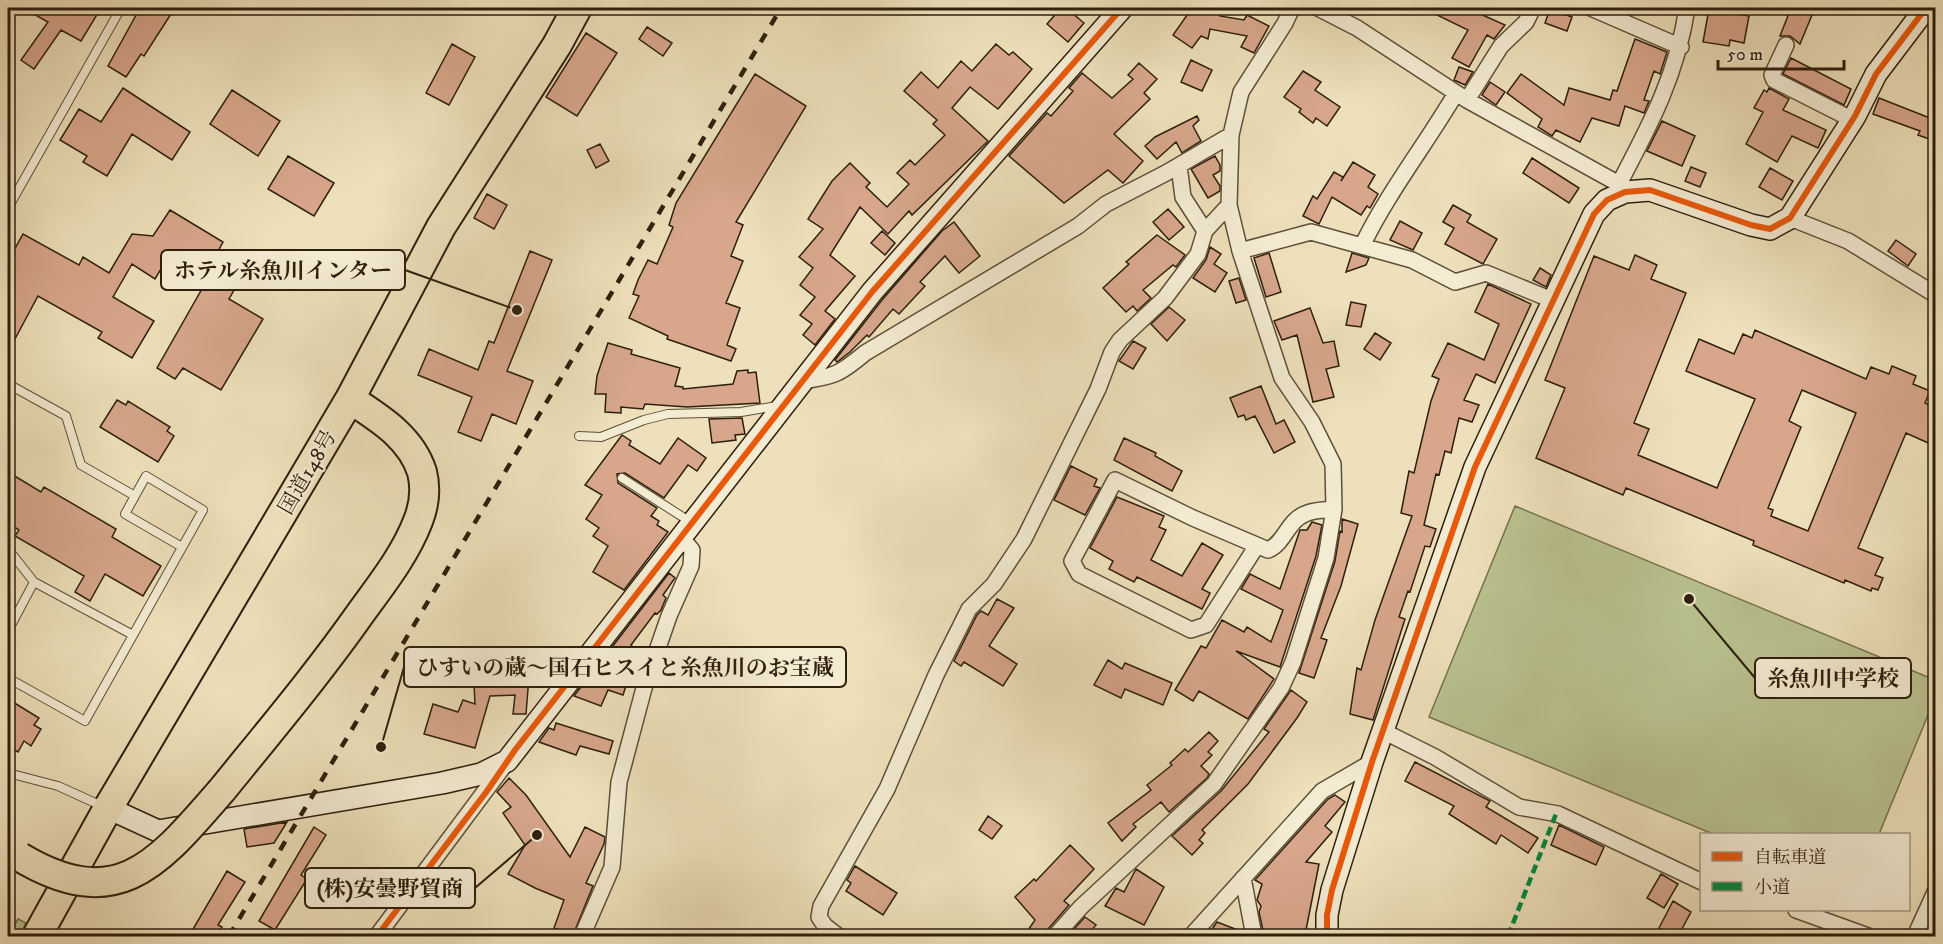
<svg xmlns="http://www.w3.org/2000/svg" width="1943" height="944" font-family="'IM FELL DW Pica','Noto Serif JP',serif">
<rect width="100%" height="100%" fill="#ede0ba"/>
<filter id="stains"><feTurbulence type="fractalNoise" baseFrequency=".00333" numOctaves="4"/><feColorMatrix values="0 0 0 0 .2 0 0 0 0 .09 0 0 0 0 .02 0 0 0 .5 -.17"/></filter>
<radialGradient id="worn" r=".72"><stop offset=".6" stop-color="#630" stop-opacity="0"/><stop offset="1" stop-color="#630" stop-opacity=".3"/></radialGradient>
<path fill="#b9c28f" stroke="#74704e" stroke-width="1.5" d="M1515,506L1935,680V698L1879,834H1713L1429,717Z
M18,919L26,923L20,936H8Z"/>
<path fill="#d7a68b" stroke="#2e1f0c" stroke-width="1.5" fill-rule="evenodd" d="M23,8H101L81,41L61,30L34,69L21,60L48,22Z
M140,8H160L171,14L144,56L141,54L126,77L108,66Z
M1045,8H1066L1084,23L1068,42L1047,24L1054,16Z
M1192,8H1222L1220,16L1244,20L1247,15L1269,26L1254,53L1241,47L1247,36L1210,29L1208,39L1201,36L1192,48L1173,35Z
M1423,8H1467L1505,25L1494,39L1487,35L1469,67L1452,58L1468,30Z
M1791,8L1812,15L1800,44L1790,36H1780Z
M1550,9L1572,17L1567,31L1545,23Z
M1709,9L1749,16L1744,43L1730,40L1729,46L1703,42Z
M647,27L672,43L663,56L639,39Z
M586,33L617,53L577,116L546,97Z
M1635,39L1667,52L1660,74L1654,71L1644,100L1649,101L1644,113L1625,106L1619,126L1592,118L1580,142L1556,130L1552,136L1538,127L1542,119L1507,93L1521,74L1564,105L1569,88L1610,100L1613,90L1617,91Z
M452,44L475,57L449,105L426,93Z
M996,44L1009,55L1013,52L1032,69L998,109L970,87L952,108L988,141L912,215L909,211L888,234L860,207L830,255L855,276L825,311L835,319L815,345L803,335L812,324L800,315L815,297L800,285L813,268L799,257L823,229L808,219L832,181L850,163L870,183L866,187L887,207L909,184L897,173L910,160L915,165L945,135L933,124L937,120L904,91L921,72L938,88L961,61L972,71Z
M1791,58L1851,89L1844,105L1783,74Z
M1191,60L1212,70L1202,91L1181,82Z
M1139,63L1157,79L1144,93L1150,99L1114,134L1143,161L1123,183L1108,170L1064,203L1009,156L1047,113L1051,116L1073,91L1069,88L1082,73L1112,98L1133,79L1128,75Z
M1459,67L1473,72L1465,85L1454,80Z
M1303,71L1321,82L1315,90L1340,107L1327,126L1316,118L1313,123L1299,112L1301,109L1284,97Z
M755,74L806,106L736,222L743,225L731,256L743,261L726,303L740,308L727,345L736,349L731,361L667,339L668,336L629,318L639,296L633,294L638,280L648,260L657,264L673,227L669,225L676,203Z
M1490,82L1505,92L1496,105L1482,95Z
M123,88L190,132L172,160L132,134L107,176L83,162L87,156L60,140L79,109L101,122Z
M1769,88L1789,99L1783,110L1826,130L1818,148L1792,136L1777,162L1746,144L1763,112L1754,108L1764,90L1767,92Z
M232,90L280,121L258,156L210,124Z
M1879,98L1935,120V141L1918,135L1920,131L1873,114Z
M1197,116L1199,120L1193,126L1201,141L1182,153L1176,142L1157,159L1145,146L1155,137Z
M1662,121L1695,136L1682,166L1647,151Z
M600,144L609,161L596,168L587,150Z
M288,156L334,183L314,216L268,189Z
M1215,156L1220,165V171L1213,175L1220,186V191L1208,198L1191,169Z
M1532,158L1579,188L1569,203L1523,173Z
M1353,162L1375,175L1368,187L1378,194L1370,208L1367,206L1361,215L1332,197L1319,224L1303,216L1313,196L1317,199L1334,172L1343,177L1341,181Z
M1691,167L1706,173L1700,187L1685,181Z
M1770,168L1793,181L1782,200L1759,187Z
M487,194L507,205L494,229L474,218Z
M1453,205L1471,215L1467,222L1497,239L1483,264L1445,244L1454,228L1443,222Z
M1168,209L1184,227L1169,240L1153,222Z
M170,210L223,242L209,268L237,285L229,299L263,319L221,390L183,368L175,379L157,368L203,287L164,264L155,279L132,264L113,297L154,321L132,358L98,338L102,332L38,296L8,352V261L23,234L79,265L83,257L109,273L132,234L153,236Z
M1400,221L1422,233L1413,250L1390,240Z
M954,222L980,256L959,273L945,256L920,282L925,286L899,314L893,309L869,337L867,335L850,352L837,362L835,360L882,300L942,231Z
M882,231L895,243L885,255L871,243Z
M1157,235L1185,255L1176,267L1173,265L1143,290L1151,298L1137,311L1133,306L1126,312L1103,288L1129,264L1126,262Z
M1896,240L1916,254L1908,266L1888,251Z
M1210,247L1221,254L1214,264L1227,273L1215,292L1193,278L1206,260Z
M530,251L552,260L507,371L533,381L516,424L492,414L481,441L458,432L472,397L418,375L429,349L478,370L489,341L494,343Z
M1269,253L1281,292L1266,297L1254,258Z
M1352,253L1369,258L1366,265L1346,272Z
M1635,255L1657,265L1651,279L1686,293L1634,423L1649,429L1638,455L1717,488L1755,399L1686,371L1699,339L1734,354L1743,334L1752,338L1755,330L1866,379L1871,367L1889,374L1892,366L1916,376L1913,384L1930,391L1925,403L1935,407V446L1906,433L1858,548L1883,558L1875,575L1883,578L1878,590L1872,588L1871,591L1845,580L1844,583L1753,545L1754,541L1626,488L1623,495L1536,458L1565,388L1545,380L1594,256L1629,270ZM1802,390L1856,413L1808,531L1771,516L1773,510L1768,508L1801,427L1789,421Z
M1540,268L1551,275L1546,287L1533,280Z
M1239,278L1246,300L1236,303L1229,281Z
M1488,284L1531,304L1495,383L1476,374L1464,400L1479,405L1472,422L1459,418L1451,453L1445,451L1439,475L1436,474L1424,525L1436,529L1430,547L1425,546L1410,592L1408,591L1399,617L1405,619L1373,720L1350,714L1357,668L1361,670L1375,620L1412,516L1401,513L1409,471L1414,473L1431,401L1439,379L1432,376L1448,343L1484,360L1499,324L1475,312Z
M1351,302L1366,305L1361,327L1346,325Z
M1169,307L1185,320L1167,341L1151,324Z
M1310,308L1323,343L1334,341L1339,366L1326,369L1334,397L1313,402L1297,335L1282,340L1274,321Z
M1375,333L1391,343L1380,360L1364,349Z
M1133,341L1146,348L1133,369L1119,361Z
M608,343L632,350L631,354L680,368L675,386L683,387V389L733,384L737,371L748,370V373L756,372L760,403L687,407L645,404L643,409L621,407V413L605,412L606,394H595L597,376Z
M1261,386L1276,424L1284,420L1295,442L1274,453L1255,416L1246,420L1244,415L1238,417L1230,398Z
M117,400L126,405L128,401L170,427L167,431L174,436L158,462L100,427Z
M742,418L745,434L735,435L736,440L712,443L709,419Z
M622,435L631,441L629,445L660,464L678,438L706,458L697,471L688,465L664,498L625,473L617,474L618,483L657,508L651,516L659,521L657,525L668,532L624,590L593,572L608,546L593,536L599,528L586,519L602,495L585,485Z
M1124,438L1156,453L1155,456L1182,471L1172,491L1114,460Z
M1071,466L1097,479L1094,486L1100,488L1085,515L1054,500Z
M8,472L41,492L44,487L116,529L112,537L161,566L143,596L105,574L90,601L75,592L84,576L15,536L19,530L8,523Z
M1117,497L1164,516L1159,527L1166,530L1151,560L1182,576L1202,543L1223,555L1202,589L1210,593L1202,609L1137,577L1134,582L1109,569L1113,561L1090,548Z
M1342,519L1358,524L1341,586L1321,638L1327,640L1314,678L1299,673L1335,561L1340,531L1342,532Z
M1312,522L1322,525L1316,556L1280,667L1236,651L1274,679L1248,719L1199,691L1193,701L1175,690L1201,646L1206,648L1222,620L1244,632L1247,627L1271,642L1283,610L1241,589L1250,574L1280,589L1300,530H1307Z
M669,573L675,578L663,595L666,598L661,610L657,614L655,613L631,645L634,648L621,662L609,651Z
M997,599L1014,608L989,646L1017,664L1003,686L964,662L961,666L954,661L977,615L981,611L988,615Z
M1108,660L1122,669L1125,663L1172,683L1163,705L1125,689L1121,698L1094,685Z
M473,664H530L526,714H513L515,695L490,696L475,748L424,734L433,704L458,712L463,700L475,704Z
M597,666L629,677L623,695L608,690L601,706L574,696L584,683L586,684Z
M1291,690L1307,702L1297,718L1248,784L1202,830L1205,833L1199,840L1203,843L1192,855L1172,836L1221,791L1269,732L1264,729Z
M8,699L39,718L34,725L41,729L31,746L24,741L18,752L8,746Z
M556,723L613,741L609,754L580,746L576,755L539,742L549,728L554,730Z
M1209,732L1218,741L1208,752L1212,755L1201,766L1209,774L1207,778L1169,812L1161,802L1133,824L1136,827L1122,841L1108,823L1151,790L1147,785L1172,765L1170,763L1185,749L1188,752Z
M1415,762L1490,801L1486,807L1538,838L1528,853L1501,835L1496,844L1449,814L1454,806L1405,781Z
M509,778L526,795L570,857L585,827L605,837L604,844L586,883L593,886L573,935L554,928L564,900L535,888L508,874L525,845L503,813L511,807L497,792Z
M1335,795L1345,802L1325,826L1332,832L1306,862L1319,864L1305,935L1294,931L1292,936L1264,935L1259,912L1261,906L1257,900L1262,884L1255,880L1328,799Z
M988,816L1002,826L992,839L979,830Z
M287,822L274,843L247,847L244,829Z
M1559,825L1604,847L1596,865L1551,845Z
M314,827L326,835L301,875L307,879L275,930L259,921Z
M1070,845L1094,869L1064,901L1069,905L1048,929L1046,936H1024L1035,920L1015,897L1034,879L1036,881Z
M855,866L897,893L883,915L846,891L851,883L847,880Z
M1136,869L1164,887L1144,925L1105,906L1116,888L1124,892Z
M227,871L245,882L218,925L222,927L217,936H189Z
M1661,874L1678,884L1664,908L1647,898Z
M1673,901L1691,912L1678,936L1659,928Z
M1085,917L1096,925L1087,936H1081L1073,930Z
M1217,922L1243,932L1244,936H1207Z"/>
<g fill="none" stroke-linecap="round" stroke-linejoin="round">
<g stroke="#5e4f38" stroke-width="10">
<path id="lane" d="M8,208L121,8
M8,384L66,416L81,465L135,496
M579,436L601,437L644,420L668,414L741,412L777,406
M622,478L692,523
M8,549L34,582L133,635
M8,631L34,582
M8,678L85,721L203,510L146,476L125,514L182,547
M8,773L58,786L102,806"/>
</g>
<g stroke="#5e4f38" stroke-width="18">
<path id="street" d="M1318,8L1357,28L1467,100L1619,184L1625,192
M1591,8L1681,47
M1786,45L1772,75L1774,80L1853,120
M1467,100L1501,46L1526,22L1533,8
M1619,184C1650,125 1677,75 1687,8
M1790,218L1848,241L1936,295
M1205,231L1229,205
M1363,244C1389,191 1426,144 1456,93
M1240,251L1311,232L1412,260L1455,282L1486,273L1552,300
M801,381C834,377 840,374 865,353L1078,226L1106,204L1166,173L1231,135
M1256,547L1206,625L1191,630L1079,574L1072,561L1115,480L1193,518L1268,550C1285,543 1287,521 1305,514C1313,510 1325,510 1334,509
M1383,731L1435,757L1519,807L1558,814L1702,882
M1243,878L1254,936
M1796,910L1868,936
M377,936L506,763
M582,936L612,867L619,782L644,688L669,616L691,566L692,550L681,537
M838,936L825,926L819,917L821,906L887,789L936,675L969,609L994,584L1024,539L1098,389L1112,352L1120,340L1165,298L1198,254L1205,231L1183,197L1179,166
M1055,936L1081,907L1214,784L1281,688L1293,662L1326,558L1334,509L1333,464L1312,422L1282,378L1240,251L1229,205L1231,135L1241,92L1285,23L1292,8
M1191,936L1322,791L1372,762
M1915,936L1936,890"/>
</g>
<g stroke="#2e1f0c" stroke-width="24">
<path id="secondary" d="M108,808L158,831L442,783L481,774L507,761L872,292L1122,8
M1327,936V915L1332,890L1372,762L1475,467L1594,214L1607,200L1625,192L1650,190L1751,225L1770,229L1790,218L1855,116L1876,74L1926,8"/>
</g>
<g stroke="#2e1f0c" stroke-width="32">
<path id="highway" d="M222,790C269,732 317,675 360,614C381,585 405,555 418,521C424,506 426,488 422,472C411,437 379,418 350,399
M37,936L108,808L350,399L441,227L557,45L577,8"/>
</g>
<use href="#lane" stroke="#f3ebd2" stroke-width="8"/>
<use href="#street" stroke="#f3ebd2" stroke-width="15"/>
<use href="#secondary" stroke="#f3ebd2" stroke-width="21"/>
<use href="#highway" stroke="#ede0ba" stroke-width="28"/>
<path stroke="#2e1f0c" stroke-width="4.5" stroke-dasharray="10 10" stroke-linecap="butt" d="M229,936L781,8"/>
<g stroke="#2e1f0c" stroke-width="32" stroke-linecap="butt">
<path id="highway-bridge" d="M20,857C119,916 159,862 222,790"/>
</g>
<use href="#highway-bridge" stroke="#ede0ba" stroke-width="28"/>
<path stroke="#00873e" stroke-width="4.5" stroke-dasharray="9 4.5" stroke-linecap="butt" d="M1508,936L1556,814"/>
<g stroke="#f3ebd2" stroke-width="10">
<path id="cycleway" d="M377,936L487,791L515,750L872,292L1122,8
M1327,936V915L1332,890L1372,762L1475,467L1594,214L1607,200L1625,192L1650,190L1751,225L1770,229L1790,218L1855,116L1876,74L1926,8"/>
</g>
<use href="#cycleway" stroke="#e8590c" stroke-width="6"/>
</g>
<g text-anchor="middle" stroke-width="4.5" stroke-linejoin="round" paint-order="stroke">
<g font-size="21" fill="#2e1f0c" stroke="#f3ebd2">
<text transform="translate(307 472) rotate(-60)" y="7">国道148号</text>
</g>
</g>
<path fill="none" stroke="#2e1f0c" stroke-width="2" d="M517 310L405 270M381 747L404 667M1689 599L1755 678M537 835L475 888"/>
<g fill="#2e1f0c" stroke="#f3ebd2" stroke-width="2">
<circle cx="517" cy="310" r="6"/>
<circle cx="381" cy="747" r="6"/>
<circle cx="1689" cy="599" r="6"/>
<circle cx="537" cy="835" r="6"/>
</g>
<g fill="#f3ebd2" stroke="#2e1f0c" stroke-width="2">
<rect x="161" y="250" width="244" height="40" rx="6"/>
<rect x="404" y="647" width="442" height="40" rx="6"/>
<rect x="1755" y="658" width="156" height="40" rx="6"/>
<rect x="305" y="868" width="170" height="40" rx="6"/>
</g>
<g font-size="22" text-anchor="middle" font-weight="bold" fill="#2e1f0c">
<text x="283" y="278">ホテル糸魚川インター</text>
<text x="625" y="675">ひすいの蔵～国石ヒスイと糸魚川のお宝蔵</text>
<text x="1833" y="686">糸魚川中学校</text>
<text x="390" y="896">(株)安曇野貿商</text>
</g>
<rect width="1943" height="944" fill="none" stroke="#ede0ba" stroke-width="30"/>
<rect x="9" y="9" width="1925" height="926" fill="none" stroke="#2e1f0c" stroke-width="3"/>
<rect x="15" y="15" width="1913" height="914" fill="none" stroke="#2e1f0c" stroke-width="1.5"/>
<rect x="1700" y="833" width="210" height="78" fill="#f3ebd2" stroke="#a49983" stroke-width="1.5"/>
<rect x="1712" y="852" width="30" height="9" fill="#e8590c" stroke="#a49983" stroke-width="1.5"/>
<text x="1754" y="863" font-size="18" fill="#2e1f0c">自転車道</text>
<rect x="1712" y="882" width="30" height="9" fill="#00873e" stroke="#a49983" stroke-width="1.5"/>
<text x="1754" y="893" font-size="18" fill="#2e1f0c">小道</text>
<path d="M1718 60v9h126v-9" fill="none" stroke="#2e1f0c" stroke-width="3"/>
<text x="1727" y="60" font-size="18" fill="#2e1f0c" stroke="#f3ebd2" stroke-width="4.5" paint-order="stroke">50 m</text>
<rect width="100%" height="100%" filter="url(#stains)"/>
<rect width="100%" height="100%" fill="url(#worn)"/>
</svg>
